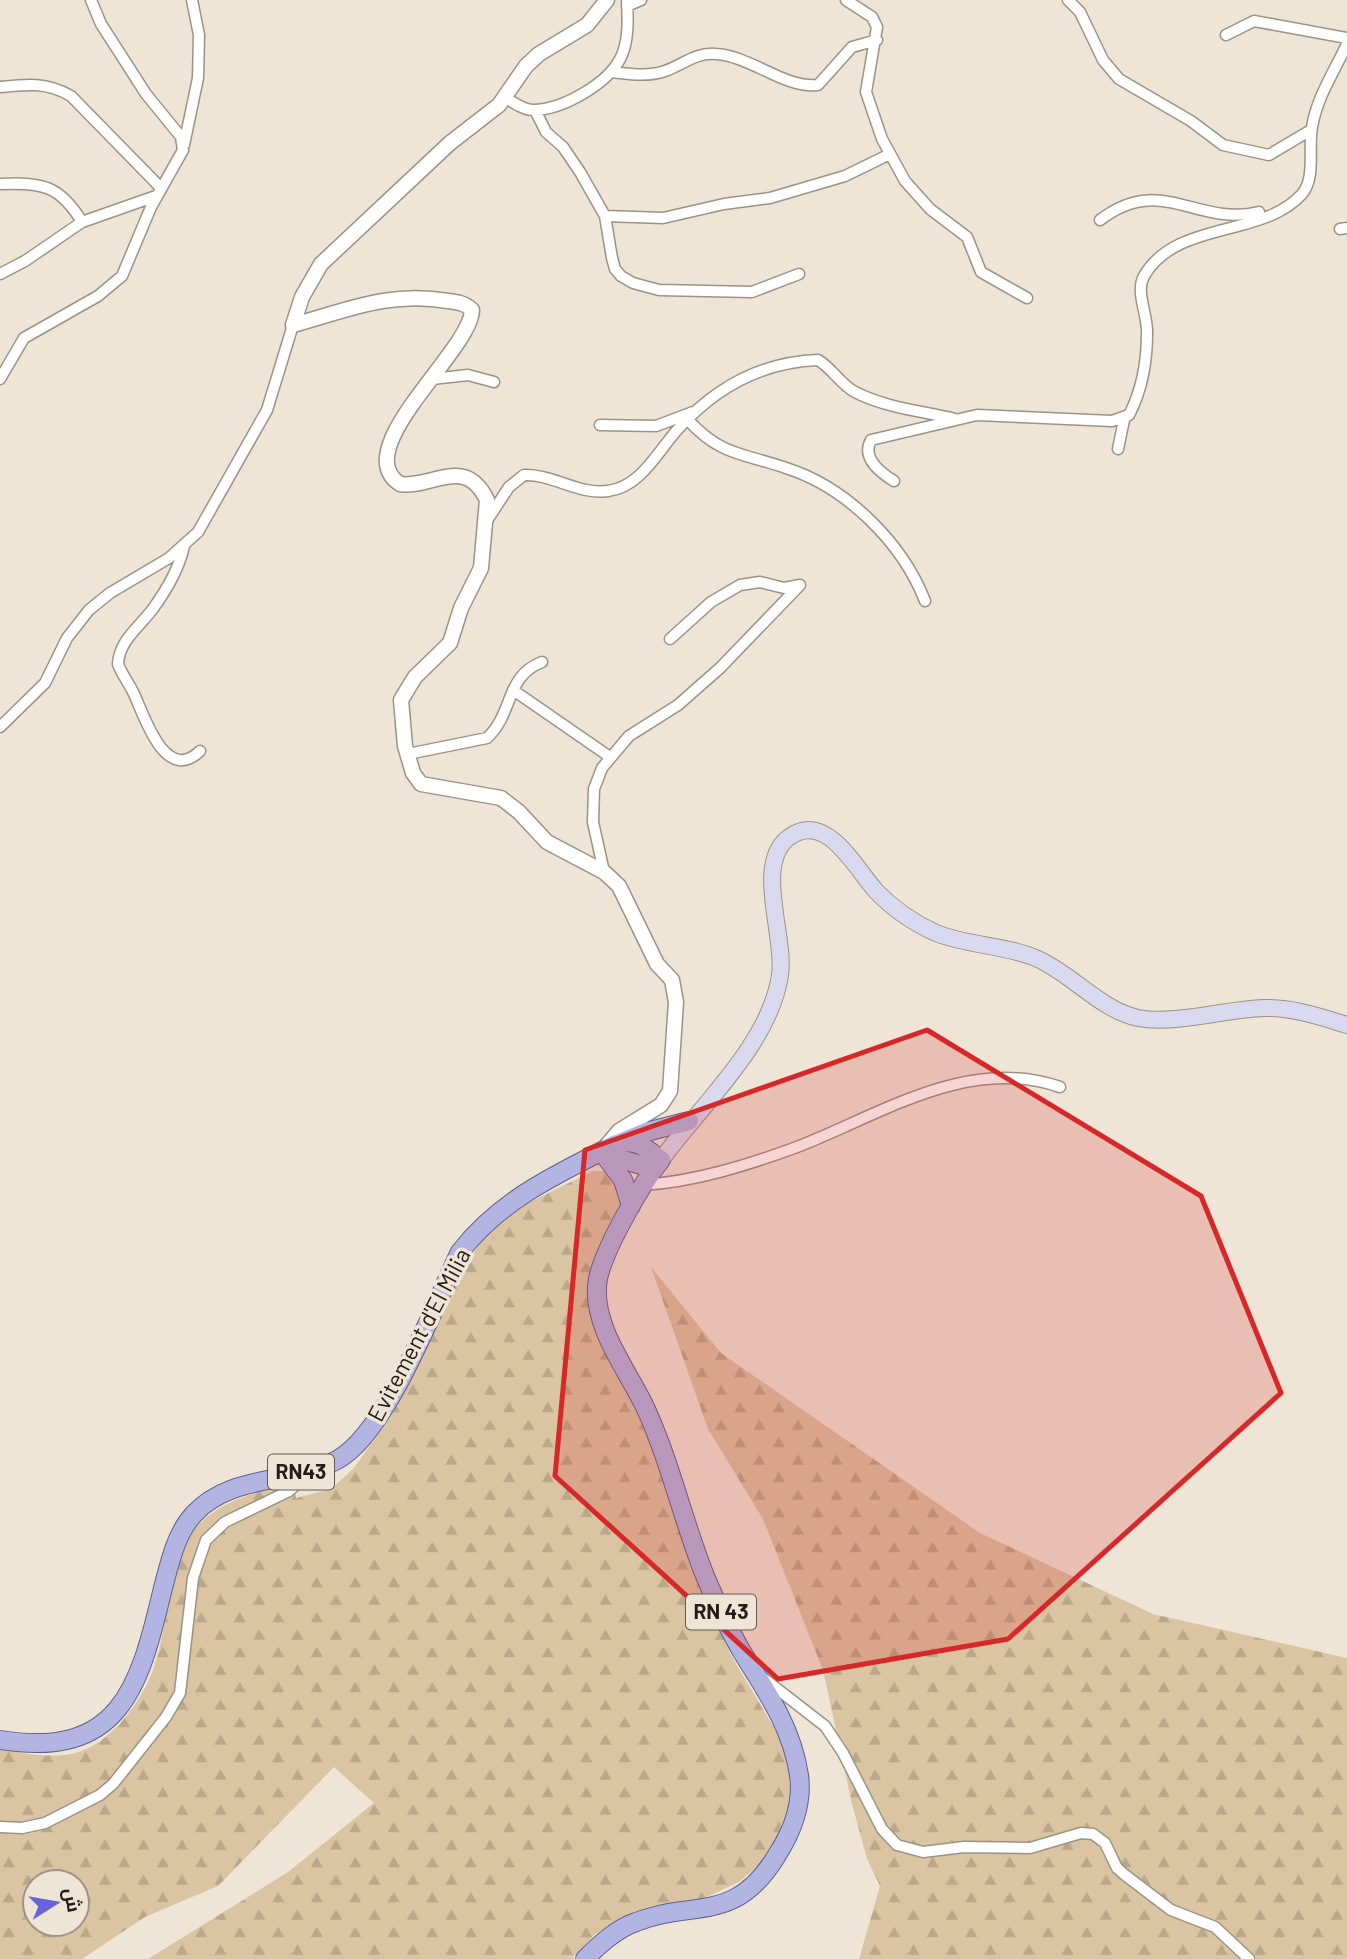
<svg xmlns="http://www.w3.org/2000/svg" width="1347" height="1959" font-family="Barlow,Cairo,sans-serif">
<defs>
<pattern id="forest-firs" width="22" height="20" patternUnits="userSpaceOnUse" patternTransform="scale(1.75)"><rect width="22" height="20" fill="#dac4a2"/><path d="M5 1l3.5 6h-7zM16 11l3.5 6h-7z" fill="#bba88b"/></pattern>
</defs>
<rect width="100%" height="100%" fill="#eee5d6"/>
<path fill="url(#forest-firs)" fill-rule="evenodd" d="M593,1171H610L623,1201L608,1239L599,1333L655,1452L689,1552L729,1652L783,1743L791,1778V1800L774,1844L758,1866L739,1882L700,1900L647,1907L619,1919L594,1935L572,1959H148L288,1872L374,1803L334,1767L218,1886L145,1917L82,1959H0V1749C21,1753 42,1757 63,1755C105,1753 142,1703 154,1667C162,1645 164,1621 169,1599C175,1574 179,1545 197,1526C223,1499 259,1492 293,1483L296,1498L331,1489L353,1469L390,1418L461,1272L482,1240L510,1212ZM35,1882H77V1924H35Z
M651,1267L721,1353L980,1533L1153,1614L1347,1658V1959H859L880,1886L867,1859L852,1804L823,1670L763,1519L708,1429Z"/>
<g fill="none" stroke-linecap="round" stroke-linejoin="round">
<g stroke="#9b9385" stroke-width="13">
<path id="minor" d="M846,0L872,17L877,27L866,92L882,139L905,181L930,209L967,237L981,272L1027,298
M1068,0L1080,12L1103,60L1119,79L1191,121L1223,145L1269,155L1311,130
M627,6L641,0
M1226,35L1254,21L1347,38
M612,72C630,74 647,77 665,71C683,65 695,52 716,54C751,56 785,89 818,85L852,47L877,40
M0,87C27,84 47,82 71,96L161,188
M504,97C513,102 523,110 533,110C562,110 607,84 620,59C629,43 628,18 627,0
M535,110L546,132L563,147L580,172L605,216L612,258L615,269L621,276L633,283L659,290L752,292L799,274
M184,145L198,78L199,35L192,0
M0,184C41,182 60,185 82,222L25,261L0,274
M605,216L663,218L724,204L770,198L845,176L890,154
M1100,220C1161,173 1196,227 1259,212
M82,222L156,196
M1340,229L1347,228
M0,379L24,338L98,296L122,276L151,207L183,150L181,137L146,94L101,24L91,0
M432,379L468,375L494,382
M688,420C721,456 743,453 786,468C846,487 902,542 925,601
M600,425L656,426L693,412
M1118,449L1124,420
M894,481C881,473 861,458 871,440L977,415L1112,421L1129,415C1142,390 1147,361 1147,333C1148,315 1135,292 1144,276C1176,220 1263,238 1302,194C1316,178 1308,147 1312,127C1317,97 1334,72 1347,44
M486,522L509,487L524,475C553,474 578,495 608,491C641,487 658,451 678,429C715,388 762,362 818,360C832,368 840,384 855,392C886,408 922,411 955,419
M184,546C179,569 166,591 152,610C139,627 119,641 118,664C122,675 129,683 134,694C144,715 165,785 200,751
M513,690L610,757
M0,727L45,683L67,638L89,610L110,593L169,558L198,532L267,410L293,325
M408,754L487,738C514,713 505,676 542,662
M604,872L593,822L594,789L602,768L629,736L678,705L720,668L800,585L784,588L760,582L740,585L711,602L670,639
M642,1185C694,1182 748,1165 797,1147C880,1115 968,1055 1060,1087
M763,1678L825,1726L843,1753L882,1829L897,1845L923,1852L964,1847L1030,1848L1081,1833L1093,1834L1105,1843L1117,1868L1125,1875L1171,1910L1215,1927L1249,1959
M0,1827L22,1828L45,1823L100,1795L113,1784L166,1717L180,1693L193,1578L206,1540L225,1522L289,1491L311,1471"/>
</g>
<g stroke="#9b9385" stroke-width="17">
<path id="tertiary" d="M293,325C348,310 389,291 448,301C457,302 465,303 472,310C471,351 347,449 400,484C432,489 465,454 487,500L481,568L461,608L450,643L415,677L401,700L405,746L413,773L421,784L501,798L519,812L547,842L604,872L619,886L657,964L672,980L676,1002L670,1091L661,1105L619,1131L602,1151
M293,325L302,297L321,264L450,143L499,105L526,66L539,54L587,25L607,0"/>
</g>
<g stroke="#9b9385" stroke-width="18">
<path id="secondary" d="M661,1160C701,1105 770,1044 780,975C786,937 754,865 788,838C826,809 855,868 876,891C893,909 914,923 936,933C969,946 1006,945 1038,959C1073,975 1101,1010 1138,1018C1175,1025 1226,1009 1264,1008C1292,1007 1321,1017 1347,1025"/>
</g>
<g stroke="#5e608e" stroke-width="20">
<path id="primary" d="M622,1142L646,1132L689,1121
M601,1153L654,1169
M605,1156L623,1180L631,1206
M0,1740C119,1759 139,1689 162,1592C169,1566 175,1534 194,1514C230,1474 292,1484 337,1460C387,1433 434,1305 460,1252C501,1199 557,1174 616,1144C636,1138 646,1148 661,1160C642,1183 599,1256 597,1286C594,1329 627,1369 645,1407C670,1461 683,1521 705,1576C716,1602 728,1628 742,1652C767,1692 792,1728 799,1775C803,1803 792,1832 777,1855C735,1925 695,1899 636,1922C616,1929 599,1945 585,1959"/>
</g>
<use href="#minor" stroke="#fff" stroke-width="10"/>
<use href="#tertiary" stroke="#fff" stroke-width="14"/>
<use href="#secondary" stroke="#d9daf0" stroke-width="16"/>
<use href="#primary" stroke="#b2b5e1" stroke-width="18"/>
</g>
<path fill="#d62828" fill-opacity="0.2" stroke="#d62828" stroke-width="5" stroke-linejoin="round" d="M927,1030L1201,1196L1281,1393L1008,1639L778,1679L555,1476L585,1150Z"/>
<g text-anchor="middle" stroke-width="7" stroke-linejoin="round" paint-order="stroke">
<g fill="#eee5d6" stroke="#5f5a52" stroke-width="2">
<rect x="268" y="1454.5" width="66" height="35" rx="5"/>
<rect x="686" y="1594.5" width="70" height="35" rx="5"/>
</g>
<g font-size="21" font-weight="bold" fill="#221f19">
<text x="301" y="1479">RN43</text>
<text x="721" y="1619">RN 43</text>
</g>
<g font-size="23" fill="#221f19" stroke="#eee5d6">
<text transform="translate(419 1335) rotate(-62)" y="8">Evitement d'El Milia</text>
</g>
</g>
<g transform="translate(56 1903) rotate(79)"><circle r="33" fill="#eee5d6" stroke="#9c968a" stroke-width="2"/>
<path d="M0-5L12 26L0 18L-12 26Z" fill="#6663dc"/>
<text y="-10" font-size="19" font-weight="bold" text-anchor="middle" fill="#221f19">ش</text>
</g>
</svg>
